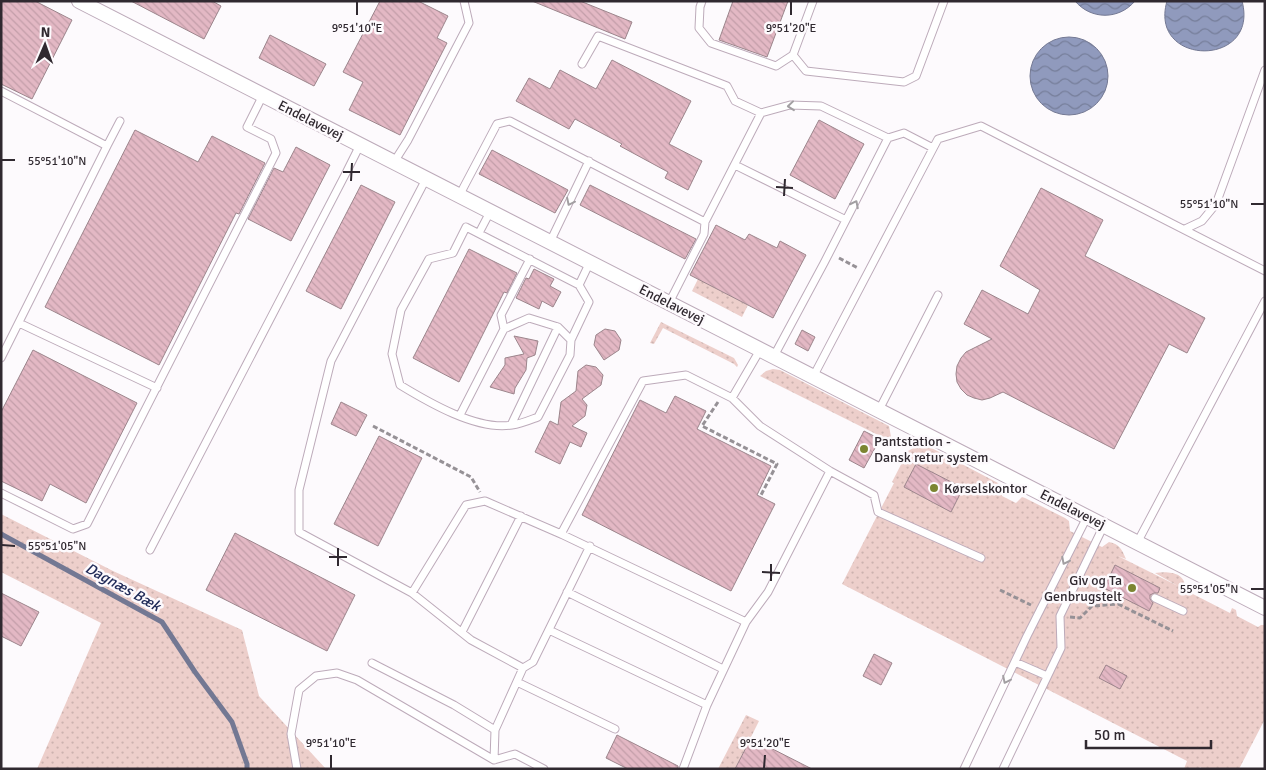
<svg xmlns="http://www.w3.org/2000/svg" width="1266" height="770" font-family="Signika,sans-serif">
<defs>
<pattern id="grass-dots" width="8" height="8" patternUnits="userSpaceOnUse" patternTransform="scale(1.25)"><rect width="8" height="8" fill="#edcfcb"/><path d="M2 2h.1M6 6h.1" fill="none" stroke="#ccb2af" stroke-width="1.8" stroke-linecap="round"/></pattern>
<pattern id="water-waves" width="16" height="10" patternUnits="userSpaceOnUse" patternTransform="scale(1.25)"><rect width="16" height="10" fill="#909abd"/><path d="M0 5q4-4 8 0t8 0" fill="none" stroke="#767e9a"/></pattern>
<pattern id="building-back-hatch" width="6" height="6" patternUnits="userSpaceOnUse" patternTransform="scale(1.25)"><rect width="6" height="6" fill="#e3b8c4"/><path d="M-1 5l2 2M0 0l6 6M5-1l2 2" fill="none" stroke="#c39ea9"/></pattern>
</defs>
<rect width="100%" height="100%" fill="#fdfafd"/>
<path fill="url(#grass-dots)" d="M698,279L748,305L742,317L692,291Z
M661,322L734,358L738,365L737,367L734,364L663,328L654,344L650,343Z
M773,369L780,370L889,426L892,442L760,376L766,371Z
M922,443L998,483L1003,492L1002,496L1016,503L1022,497L1025,498L1065,518L1069,521L1070,531L1102,547L1109,542C1120,544 1122,550 1126,559L1118,556L1178,586L1155,573C1168,571 1187,572 1185,590L1230,613L1232,608L1236,610L1237,616L1258,627L1261,625H1265V719L1239,769H1203L1200,767L1199,769H1184L1187,761L842,584L894,483L892,482L908,451Z
M1,514L113,571L242,630L259,696L326,769H37L101,623L1,572Z
M746,715L759,721L735,769H718Z"/>
<path fill="url(#water-waves)" stroke="#737893" d="M1075,1H1135C1119,20 1091,20 1075,1Z
M1167,1H1242C1260,68 1148,67 1167,1Z
M1030 76a39 39 0 1 1 78 0a39 39 0 1 1-78 0Z"/>
<g fill="none" stroke-linecap="round" stroke-linejoin="round">
<path stroke="#737893" stroke-width="5" d="M1,534L162,622L195,672L232,722L247,764V769"/>
</g>
<path fill="url(#building-back-hatch)" stroke="#9c858c" d="M1,1H35L72,20L32,99L1,84Z
M131,1H212L221,6L204,39Z
M380,1H418L448,16L437,38L447,43L400,135L349,110L363,82L343,72Z
M532,1H580L632,22L625,39Z
M733,1H788L767,57L719,40Z
M270,35L326,64L314,86L259,58Z
M612,60L691,101L669,144L702,161L688,190L665,178L668,172L620,146L622,144L575,119L569,129L516,101L529,78L550,89L560,70L596,89Z
M819,120L864,144L835,199L790,175Z
M135,130L198,162L212,136L265,163L239,214L236,213L159,365L45,307Z
M296,147L330,165L291,241L248,219L274,168L283,172Z
M492,150L568,190L555,213L479,174Z
M361,185L395,202L341,309L306,291Z
M590,185L696,239L685,259L580,205Z
M1041,188L1103,220L1085,256L1205,318L1187,353L1169,344L1114,449L1003,392L990,398L982,400L974,398L967,395L961,389L957,382L956,374L957,366L961,358L966,352L992,339L964,324L982,290L1028,314L1040,290L1000,266Z
M716,225L745,240L749,234L777,248L780,241L806,255L773,318L690,275Z
M469,249L517,273L507,293L504,292L459,382L413,358Z
M534,269L554,279L550,286L561,292L553,307L542,301L539,309L516,298L526,278L529,279Z
M605,329L615,331L621,340L619,350L604,360L594,345L596,335Z
M802,330L815,337L808,351L795,344Z
M514,336L538,341L535,355L527,358L526,370L515,388L514,394L490,387L505,365V358L524,354Z
M33,350L137,403L86,503L50,484L42,501L1,481V412Z
M586,365L596,367L603,375L601,385L582,399L587,405L585,416L572,426L587,433L581,447L570,442L560,464L535,452L550,421L558,425L561,402L576,391L578,371Z
M675,396L706,411L697,429L771,466L757,495L775,504L731,591L582,515L640,400L666,413Z
M341,402L367,415L356,436L331,424Z
M864,431L880,439L864,468L849,460Z
M379,436L422,458L378,546L334,524Z
M916,464L963,488L951,512L904,487Z
M235,533L355,595L327,651L206,590Z
M1115,565L1160,588L1158,593H1154L1150,595V599L1153,603L1149,611L1104,588Z
M1,593L39,612L21,646L1,636Z
M874,654L892,663L881,685L863,676Z
M1106,665L1127,676L1120,689L1099,678Z
M617,735L678,766V769H628L606,758Z
M751,738L812,769H735Z"/>
<g fill="none" stroke-linecap="round" stroke-linejoin="round">
<g stroke="#bdabba" stroke-width="9">
<path id="lane" d="M702,1L700,7L699,28L711,43L776,66L793,55
M813,1L793,55L806,71L904,82L916,76L944,1
M582,64L598,36L727,86L735,101L761,113L790,105L821,106L888,138L824,263L774,356
M1,91L107,146L1,358
M888,138L904,133L933,148
M107,146L120,121
M394,162L408,140L469,23L464,1
M735,165L846,220
M426,179L331,361L299,490V532L412,593L466,505L485,501L561,534L643,381L686,375L732,398L760,350
M459,196L497,124L510,121L705,222L761,113
M1185,229L1202,221L1216,204L1265,70
M479,233L490,212
M550,242L589,161
M669,303L704,234L705,222
M19,323L157,388
M504,329L501,315L530,259
M571,340L589,302L579,285L590,262
M813,377L938,139L981,126L1265,271
M732,398L760,426L830,471L874,495L878,512L981,558
M879,410L938,295
M460,415L504,329L529,318L558,327L571,340L570,355L538,417C530,420 521,424 512,425C477,431 428,402 400,385L392,354L401,310L429,259L453,253L466,227L579,285
M511,425L558,327
M1,493L73,529L87,524L276,153L271,139L247,127L263,95
M561,534L746,622
M1137,543L1265,301
M150,550L346,173L360,145
M567,592L723,669
M412,593L471,640L523,668L533,662L590,546
M1155,598L1183,611
M549,630L707,705
M462,632L521,516
M1015,662L1047,676
M372,663L454,705L495,730
M517,682L615,729
M494,760L495,730L523,668
M297,769L291,734L299,690L316,676L337,673L357,680L494,760L515,754L544,769
M683,769L707,705L746,622L768,592L830,471
M964,769L1027,636L1087,517
M1003,769L1061,648L1060,616L1104,525"/>
</g>
<g stroke="#bdabba" stroke-width="16">
<path id="street" d="M79,1L1265,608"/>
</g>
<path stroke="#969196" stroke-width="3" stroke-dasharray="5 2.5" stroke-linecap="butt" d="M839,258L858,268
M718,402L702,426L777,464L760,497
M373,426L471,477L480,492
M1000,590L1031,605
M1118,604L1173,631
M1070,617L1080,618L1092,606L1118,604L1122,598"/>
<use href="#lane" stroke="#fff" stroke-width="7"/>
<use href="#street" stroke="#fff" stroke-width="14"/>
</g>
<defs><path id="oneway-chevron" d="M-2-3.5L2.5 0L-2 3.5" fill="none" stroke-width="1.6" stroke-linecap="round" stroke-linejoin="round" transform="scale(1.25)"/></defs>
<g stroke="#a29fa2">
<use href="#oneway-chevron" transform="translate(791 106) rotate(174)"/>
<use href="#oneway-chevron" transform="translate(570 202) rotate(116)"/>
<use href="#oneway-chevron" transform="translate(855 204) rotate(-63)"/>
<use href="#oneway-chevron" transform="translate(1065 561) rotate(117)"/>
<use href="#oneway-chevron" transform="translate(1006 680) rotate(116)"/>
</g>
<path fill="none" stroke="#302930" stroke-width="2" d="M357,15V2M791,15V2M2,160H15M343,172H360M351,181L352,163M776,187L793,188M784,196L785,179M1251,204H1264M2,545L15,546M329,557H347M338,566V548M762,572L780,573M771,581V564M1251,589H1264M331,768V755M764,768L765,755"/>
<g fill="#7b8531" stroke="#fdfafd" stroke-width="2">
<circle cx="864" cy="449" r="5"/>
<circle cx="934" cy="488" r="5"/>
<circle cx="1132" cy="588" r="5"/>
</g>
<g text-anchor="middle" stroke-width="5" stroke-linejoin="round" paint-order="stroke">
<g font-size="14" fill="#302930" stroke="#fdfafd">
<text transform="translate(311 120) rotate(27)" y="5">Endelavevej</text>
<text transform="translate(672 304) rotate(27)" y="5">Endelavevej</text>
<text transform="translate(1073 509) rotate(27)" y="5">Endelavevej</text>
</g>
<g font-size="14" fill="#302930" stroke="#fdfafd" text-anchor="start">
<text x="874" y="446">Pantstation -<tspan x="874" dy="16">Dansk retur system</tspan></text>
<text x="944" y="493">Kørselskontor</text>
<text x="1122" y="585" text-anchor="end">Giv og Ta<tspan x="1122" dy="16">Genbrugstelt</tspan></text>
</g>
<g font-size="15" font-style="italic" fill="#212b58" stroke="#fdfafd">
<text transform="translate(123 587) rotate(29)" y="5">Dagnæs Bæk</text>
</g>
</g>
<g font-size="12" text-anchor="middle" fill="#302930" stroke="#fdfafd" stroke-width="5" stroke-linejoin="round" paint-order="stroke">
<text x="357" y="32">9°51'10"E</text>
<text x="791" y="32">9°51'20"E</text>
<text x="57" y="165">55°51'10"N</text>
<text x="1209" y="208">55°51'10"N</text>
<text x="57" y="550">55°51'05"N</text>
<text x="1209" y="593">55°51'05"N</text>
<text x="331" y="747">9°51'10"E</text>
<text x="765" y="747">9°51'20"E</text>
</g>
<rect width="1266" height="770" fill="none" stroke="#302930" stroke-width="5"/>
<g transform="translate(45 45) rotate(2)" stroke="#fdfafd" stroke-width="4" paint-order="stroke">
<path d="M0-4L9 19L0 12L-9 19Z" fill="#302930"/>
<text y="-8" font-size="14" font-weight="bold" text-anchor="middle" fill="#302930">N</text>
</g>
<path d="M1086 740v8h125v-8" fill="none" stroke="#302930" stroke-width="2.5"/>
<text x="1094" y="740" font-size="15" fill="#302930" stroke="#fdfafd" stroke-width="4" paint-order="stroke">50 m</text>
</svg>
